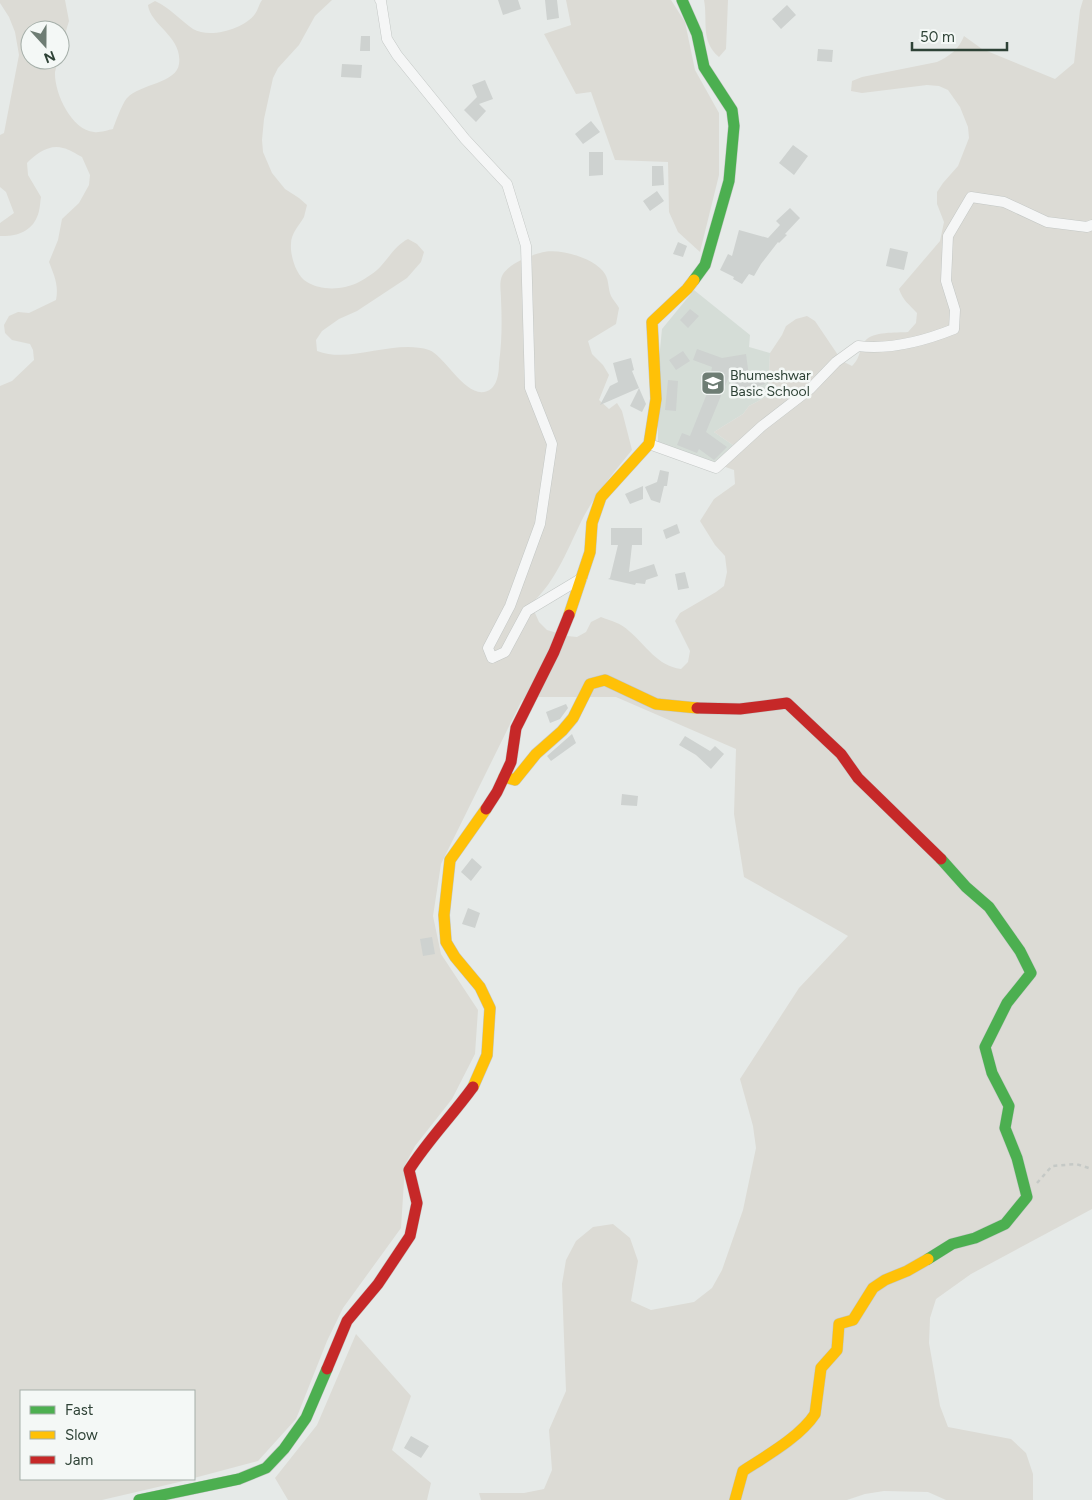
<svg xmlns="http://www.w3.org/2000/svg" width="1092" height="1500" font-family="Figtree,sans-serif">
<rect width="100%" height="100%" fill="#e6eae8"/>
<path fill="#d5ddd7" d="M694,290L750,335L749,347L770,353L768,396L749,406L743,414L714,432L733,445L717,464L658,443V370L662,329Z"/>
<path fill="#dcdbd5" d="M0,0H65L69,21L60,51V30H30V60H58C57,64 56,68 55,72C54,92 71,130 94,132C99,133 108,130 113,129C115,123 123,102 127,98C140,84 177,83 179,64C183,37 150,25 148,5L155,1C170,8 180,20 193,29C210,39 244,29 255,14C258,10 259,4 262,0H332L315,16L299,45L278,68L273,78L264,119L262,140L263,152L272,173L285,189L299,198L307,205C306,209 305,213 304,217C299,226 291,233 291,244C290,255 296,276 307,282C321,291 344,290 359,282C366,278 376,272 381,266C390,256 396,245 408,239L417,244L424,252L421,262L407,278L357,311L339,319L322,331L316,340L317,351C351,364 393,339 429,350C446,356 470,407 492,388C498,382 499,371 499,363C502,342 502,320 501,299C501,291 499,283 502,276C507,265 528,256 540,253C557,247 596,258 605,274C609,280 608,289 611,296C613,300 617,304 619,308L616,324L588,341L592,354L603,365L609,375L599,400L609,409L617,403L622,411L632,450C615,471 597,492 584,516C569,545 557,581 531,604L539,622L547,630L567,636L577,637L586,632L591,622L601,617C611,621 621,623 629,631C646,645 657,666 681,669L688,662L690,651L675,621L680,613L716,592L724,586L727,572L725,556L715,545L700,521L714,499L735,484L734,470L717,464L733,445L714,432L743,414L749,406L768,396L770,353L782,335L786,326L796,319L807,316L815,321L842,361L852,366C862,356 858,350 865,341C873,331 896,333 908,332L916,323L917,313C909,304 903,301 899,289L940,241L944,222L937,204V192L943,183L958,166L969,138L968,127L960,107L948,90L939,86L927,85L862,93L851,91L852,81L862,77L937,62C950,56 959,49 964,36L982,49L1055,79L1074,63L1080,10L1083,0H1092V1209L971,1274L936,1299L930,1318L929,1343L940,1406L948,1427L1011,1439L1026,1453L1033,1474V1500H946L928,1492L884,1491L865,1494L847,1500H481L479,1493H524L544,1489L552,1470L549,1430L566,1391L562,1284L566,1260L576,1241L593,1227L613,1224L630,1238L638,1261L631,1301L651,1310L694,1302L712,1288L722,1270L743,1210L756,1148L753,1126L740,1079L799,988L848,936L744,877L734,814L736,749L616,697H538L522,700L441,864L433,916L441,954L478,1010L475,1054L452,1099L415,1146L405,1165L401,1228L343,1308L327,1341L296,1419L258,1461L194,1478V1391H21V1479H192L102,1500H0V386L12,381L34,360L33,350L30,344L12,340L5,333L4,325L9,316L18,312L29,313L56,300C59,285 54,275 49,262L58,240L62,219L79,203L89,185L90,175L82,157C76,154 69,149 63,148C49,144 36,154 27,163L28,175L41,197C40,203 40,211 37,217C31,232 15,237 0,236V223L14,213L6,192L0,187V135L4,133L19,55L15,32L9,17L0,3Z
M566,0H671L685,22L695,70L719,113V175L700,252L678,232L669,212L668,162L615,160L591,92L576,94L544,34L571,25Z
M704,0H728L726,49L719,57C700,41 708,21 704,0Z
M356,1334L411,1396L392,1450L431,1483L427,1500H288L275,1478L317,1425Z"/>
<path fill="#ced2d0" d="M498,0H518L521,9L503,15Z
M545,0H557L559,18L547,20Z
M787,5L796,15L781,29L772,19Z
M361,36H370V51H360Z
M818,49L833,50L832,62L817,61Z
M342,64L362,65L361,78L341,77Z
M485,80L493,99L479,104L486,111L476,122L464,110L463,111L477,97L472,85Z
M591,121L600,132L583,144L575,134Z
M793,145L808,156L794,175L779,163Z
M589,152H603V175L589,176Z
M652,166H663L664,185L652,186Z
M657,191L664,201L650,211L643,201Z
M790,208L800,218L785,234L787,235L779,243L778,242L761,264L754,276L749,274L742,284L733,279L734,277L720,270L728,254L732,256L739,230L768,238L780,225L776,221Z
M678,242L687,246L683,257L673,254Z
M890,248L908,252L904,270L886,266Z
M690,309L699,316L688,328L680,320Z
M697,349L722,358L746,354L749,376L761,372L765,384L735,393L730,374L706,432L727,447L714,460L699,449L697,453L677,445L682,433L690,436L708,391L712,367L693,360Z
M683,351L690,361L676,370L669,360Z
M631,358L634,370L632,371L639,388L600,405L610,386L618,382L613,363Z
M668,380L678,381L676,411L665,410Z
M639,388L646,404L642,412L630,406Z
M660,470L669,472L667,486H664L660,503L651,500L645,487L657,482Z
M643,486V499L630,504L625,494Z
M677,524L680,533L666,539L663,530Z
M611,528H642V545H632L629,572L654,564L658,576L646,580L645,584L636,583L635,585L608,579L610,578L618,545H611Z
M685,572L689,588L678,590L675,574Z
M566,704L568,708L560,719L550,723L546,712Z
M572,734L576,743L551,761L547,756Z
M685,736L710,751L715,746L724,754L711,769L696,755L679,745Z
M622,794L638,796L637,806L621,805Z
M472,858L482,867L471,881L461,872Z
M468,908L480,913L475,928L462,924Z
M432,937L435,954L423,956L420,939Z
M411,1436L429,1446L421,1458L404,1448Z"/>
<g fill="none" stroke-linecap="round" stroke-linejoin="round">
<g stroke="#c3c7c5" stroke-width="11">
<path id="street" d="M380,0L381,1L387,39L397,55L465,139L507,184L526,246L530,388L552,444L540,524L510,606L488,648L492,658L505,652L527,611L582,578
M649,444L716,468L762,426L810,389L836,362L858,346C890,350 924,341 954,329L955,310L946,281L948,236L971,197L1004,202L1047,222L1087,227L1092,225"/>
</g>
<g stroke="#c3c7c5" stroke-width="12">
<path id="fast" d="M682,0L697,34L704,67L732,110L734,126L729,181L705,265L694,280
M928,1259L952,1244L975,1238L1005,1224L1027,1197L1017,1158L1005,1128L1009,1106L992,1073L985,1047L1007,1003L1031,973L1020,951L989,907L966,887L941,859
M139,1500L239,1479L266,1468L284,1449L306,1418L327,1369"/>
</g>
<g stroke="#c3c7c5" stroke-width="12">
<path id="slow" d="M569,615L590,552L592,523L601,497L649,444L656,399L652,322L687,289L694,280
M504,777L515,780L536,754L562,731L573,718L590,684L605,680L656,704L697,708
M473,1087L487,1055L490,1008L480,987L455,957L446,942L444,915L450,860L486,809
M735,1500L743,1471C766,1456 800,1437 815,1414L821,1368L837,1350L839,1324L853,1320L873,1288L885,1280L907,1271L928,1259"/>
</g>
<g stroke="#c3c7c5" stroke-width="12">
<path id="jam" d="M697,708L740,709L787,703L841,754L858,778L941,859
M486,809L497,792L511,762L516,728L554,652L569,615
M327,1369L347,1321L378,1284L410,1236L417,1203L409,1170C428,1140 452,1116 473,1087"/>
</g>
<path stroke="#c5c9c6" stroke-width="2.5" stroke-dasharray="4 4" stroke-linecap="butt" d="M1037,1183L1052,1166L1076,1164L1092,1169"/>
<use href="#street" stroke="#f5f6f6" stroke-width="10"/>
<use href="#fast" stroke="#4caf50" stroke-width="11"/>
<use href="#slow" stroke="#ffc107" stroke-width="11"/>
<use href="#jam" stroke="#c62828" stroke-width="11"/>
</g>
<defs>
<g id="school-square" transform="scale(1.25)"><rect x="-9" y="-9" width="18" height="18" rx="4" fill="#6e7d74" stroke="#f4f8f6"/><path d="M0-5L7-2L0 1L-7-2ZM-4 1L0 2.5L4 1V4Q0 6-4 4Z" fill="#fff"/></g>
</defs>
<g fill-rule="evenodd">
<use href="#school-square" x="713" y="383"/>
</g>
<g text-anchor="middle" stroke-width="5" stroke-linejoin="round" paint-order="stroke">
<g font-size="14" fill="#2e4236" stroke="#f4f8f6" text-anchor="start">
<text x="730" y="380">Bhumeshwar<tspan x="730" dy="16">Basic School</tspan></text>
</g>
</g>
<rect x="20" y="1390" width="175" height="90" fill="#f4f8f6" stroke="#a5afa9"/>
<rect x="30" y="1406" width="25" height="8" fill="#4caf50" stroke="#a5afa9"/>
<text x="65" y="1415" font-size="15" fill="#2e4236">Fast</text>
<rect x="30" y="1431" width="25" height="8" fill="#ffc107" stroke="#a5afa9"/>
<text x="65" y="1440" font-size="15" fill="#2e4236">Slow</text>
<rect x="30" y="1456" width="25" height="8" fill="#c62828" stroke="#a5afa9"/>
<text x="65" y="1465" font-size="15" fill="#2e4236">Jam</text>
<g transform="translate(45 45) rotate(159)"><circle r="24" fill="#f4f8f6" stroke="#a5afa9"/>
<path d="M0-4L9 19L0 12L-9 19Z" fill="#6e7d74"/>
<text y="-8" font-size="14" font-weight="bold" text-anchor="middle" fill="#2e4236">N</text>
</g>
<path d="M912 42v8h95v-8" fill="none" stroke="#2e4236" stroke-width="2.5"/>
<text x="920" y="42" font-size="15" fill="#2e4236" stroke="#f4f8f6" stroke-width="4" paint-order="stroke">50 m</text>
</svg>
